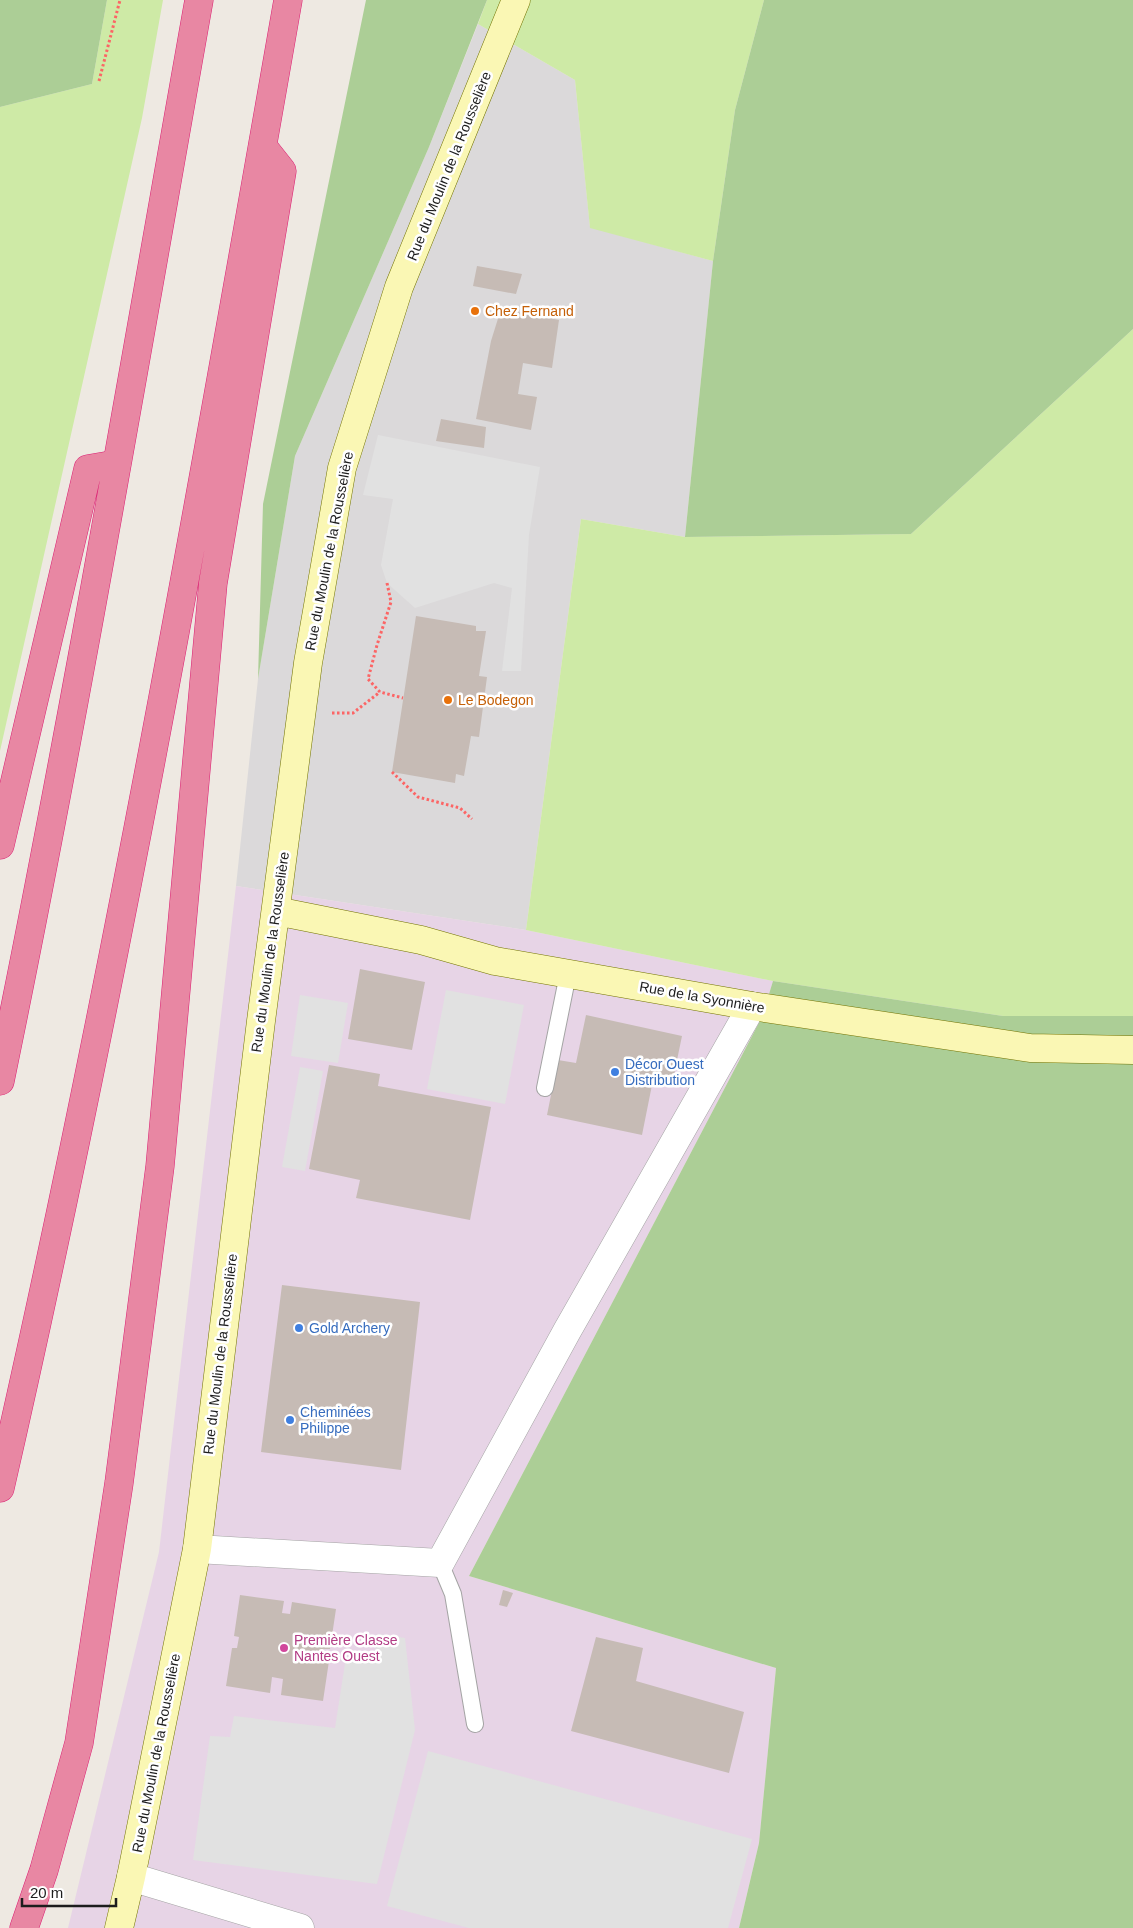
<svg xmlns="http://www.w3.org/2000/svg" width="1133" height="1928" font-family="Arial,sans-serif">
<rect width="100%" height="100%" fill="#eee9e2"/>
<path fill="#dbd9da" d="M478,24L575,80L590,227L713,261L685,537L581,519L526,930L236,886L258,679L295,456L429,147Z"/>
<path fill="#e7d4e6" d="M236,886L526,930L773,981L762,1017L469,1576L776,1668L759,1843L739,1928H68L159,1552Z"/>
<path fill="#ceeaa6" d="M107,0H163L142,118L0,751V107L92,84Z
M487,0H764L735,110L713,261L590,228L575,80L478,24Z
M1133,329V1016H1003L773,981L526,930L581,519L685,537L911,534Z"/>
<path fill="#acce96" d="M0,0H107L92,84L0,107Z
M366,0H487L429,147L295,456L258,679L263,504Z
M764,0H1133V329L911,534L685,537L713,261L735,110Z
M773,981L1003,1016H1133V1928H739L759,1843L776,1668L469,1576L762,1017Z"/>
<path fill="#e1e1e1" d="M378,435L540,467L529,535L521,671H502L512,588L494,583L415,608L387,583L381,565L393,499L363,495Z
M446,990L524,1005L505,1104L427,1089Z
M300,995L348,1003L338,1063L291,1056Z
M300,1067L323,1071L305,1171L282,1167Z
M378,1634L405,1638L415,1730L377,1884L193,1860L210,1736L230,1737L234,1716L335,1728L346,1657L373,1662Z
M428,1751L752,1839L728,1928H469L387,1906Z"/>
<path fill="#c6bbb5" d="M477,266L522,274L516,294L473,286Z
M501,309L559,320L552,368L523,363L518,394L537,397L531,430L476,419L491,341Z
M441,419L486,427L484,448L436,441Z
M416,616L476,626V631H486L479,676L487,677L479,737L471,736L464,776L456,774L455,783L392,772Z
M360,969L425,982L412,1050L348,1039Z
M586,1015L682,1036L672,1084L653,1080L642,1135L547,1115L558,1060L576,1063Z
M329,1065L380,1074L378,1086L491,1107L470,1220L356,1198L360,1180L309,1169Z
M282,1285L420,1302L401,1470L261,1452Z
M503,1590L513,1593L507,1607L499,1605Z
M240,1595L284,1601L282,1613L290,1614L292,1602L336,1609L330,1649H324L322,1660L329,1661L323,1701L281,1695L283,1679L272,1677L270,1693L226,1686L232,1648H237L239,1637L234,1636Z
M596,1637L643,1648L636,1681L744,1712L729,1773L571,1731Z"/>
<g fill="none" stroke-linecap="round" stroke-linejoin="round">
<g stroke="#a4a4a4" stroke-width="18">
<path id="lane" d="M545,1088L568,974
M440,1563L453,1594L475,1724"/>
</g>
<g stroke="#a4a4a4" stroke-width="29">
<path id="street" d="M197,1549L440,1563L567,1331L752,1006
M131,1877L300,1928"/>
</g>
<g stroke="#737403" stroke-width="29">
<path id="secondary" d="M276,911L421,940L495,961L752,1006L1030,1048L1133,1050
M119,1928L131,1877L197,1549L261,1021L308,663L342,468L399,287L516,0"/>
</g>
<g stroke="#db2073" stroke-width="29">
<path id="highway" d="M0,845L88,469L117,464
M0,1081C74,722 135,361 199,0
M0,1488C113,995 201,498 288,0
M24,1928L44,1870L79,1743L119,1483L160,1166L213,583L282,171L263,147"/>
</g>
<path stroke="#fc6565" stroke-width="3" stroke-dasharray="2.5 2.5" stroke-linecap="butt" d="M99,81L120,0
M387,583L391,602L377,645L368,679L380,692L403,698
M332,713H353L380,692
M392,772L418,797L460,808L472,819"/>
<use href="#lane" stroke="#fff" stroke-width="16"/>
<use href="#street" stroke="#fff" stroke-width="28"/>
<use href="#secondary" stroke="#faf7b4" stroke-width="28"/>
<use href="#highway" stroke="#e887a3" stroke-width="28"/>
</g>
<g fill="#e8710a" stroke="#fff" stroke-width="2">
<circle cx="475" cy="311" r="5"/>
<circle cx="448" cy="700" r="5"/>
</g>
<g fill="#3f7fe0" stroke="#fff" stroke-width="2">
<circle cx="615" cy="1072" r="5"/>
<circle cx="299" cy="1328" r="5"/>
<circle cx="290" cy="1420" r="5"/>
</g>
<circle fill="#d1479c" stroke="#fff" stroke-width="2" cx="284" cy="1648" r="5"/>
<g text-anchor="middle" stroke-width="5" stroke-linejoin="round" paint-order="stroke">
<g font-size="14" fill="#1d1d1d" stroke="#fff">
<text transform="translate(449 166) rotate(-68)" y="5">Rue du Moulin de la Rousselière</text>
<text transform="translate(329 551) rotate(-79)" y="5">Rue du Moulin de la Rousselière</text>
<text transform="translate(270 952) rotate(-82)" y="5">Rue du Moulin de la Rousselière</text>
<text transform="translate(702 997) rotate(10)" y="5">Rue de la Syonnière</text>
<text transform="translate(220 1354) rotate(-83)" y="5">Rue du Moulin de la Rousselière</text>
<text transform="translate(156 1753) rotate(-79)" y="5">Rue du Moulin de la Rousselière</text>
</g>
<g font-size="14" fill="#c56008" stroke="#fff" text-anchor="start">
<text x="485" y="316">Chez Fernand</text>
<text x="458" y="705">Le Bodegon</text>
</g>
<g font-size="14" fill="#366cbe" stroke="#fff" text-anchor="start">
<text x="625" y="1069">Décor Ouest<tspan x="625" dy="16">Distribution</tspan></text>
<text x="309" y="1333">Gold Archery</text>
<text x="300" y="1417">Cheminées<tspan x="300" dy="16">Philippe</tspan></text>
</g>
<g font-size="14" fill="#b23c85" stroke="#fff" text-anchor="start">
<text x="294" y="1645">Première Classe<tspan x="294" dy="16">Nantes Ouest</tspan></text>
</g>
</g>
<path d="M22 1898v8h94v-8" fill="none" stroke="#1d1d1d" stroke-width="2.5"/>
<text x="30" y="1898" font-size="15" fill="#1d1d1d" stroke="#ffffff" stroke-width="4" paint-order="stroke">20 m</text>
</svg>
